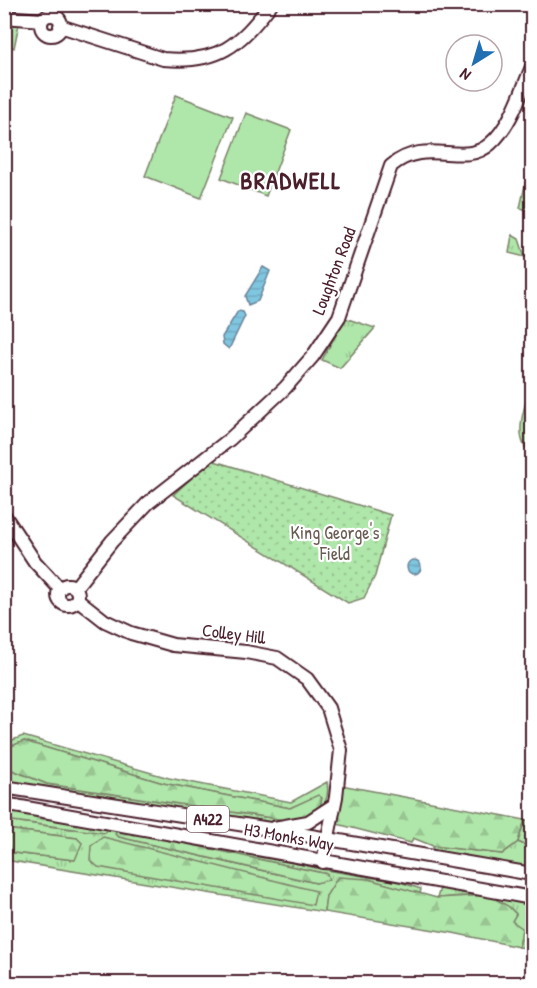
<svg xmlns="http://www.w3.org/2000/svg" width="537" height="988" font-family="'Patrick Hand',sans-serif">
<defs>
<pattern id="grass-tufts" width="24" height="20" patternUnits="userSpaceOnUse" patternTransform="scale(1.5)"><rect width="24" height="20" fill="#afe6a9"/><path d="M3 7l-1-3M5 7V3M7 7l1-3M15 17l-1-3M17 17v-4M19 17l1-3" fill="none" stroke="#98c592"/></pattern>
<pattern id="forest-firs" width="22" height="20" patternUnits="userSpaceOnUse" patternTransform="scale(1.5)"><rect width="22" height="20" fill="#afe6a9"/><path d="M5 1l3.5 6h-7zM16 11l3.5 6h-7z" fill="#98c592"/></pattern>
<pattern id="park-dots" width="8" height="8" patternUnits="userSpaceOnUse" patternTransform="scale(1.5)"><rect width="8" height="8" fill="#afe6a9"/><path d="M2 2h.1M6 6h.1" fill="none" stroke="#98c592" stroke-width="1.8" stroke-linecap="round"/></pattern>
<pattern id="water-rules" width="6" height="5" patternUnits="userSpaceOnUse" patternTransform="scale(1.5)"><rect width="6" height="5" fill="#7fc6e0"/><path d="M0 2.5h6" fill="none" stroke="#6faac0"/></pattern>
</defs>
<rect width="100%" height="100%" fill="#fff"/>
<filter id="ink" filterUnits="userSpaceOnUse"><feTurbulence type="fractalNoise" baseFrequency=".0167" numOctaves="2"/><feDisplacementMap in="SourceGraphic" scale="12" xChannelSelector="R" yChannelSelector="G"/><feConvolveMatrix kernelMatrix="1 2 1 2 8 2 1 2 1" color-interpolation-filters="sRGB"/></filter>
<g filter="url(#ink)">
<path fill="url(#grass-tufts)" stroke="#7c826a" stroke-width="1.5" fill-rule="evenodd" d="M528,172H532V211L520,208Z
M512,235L519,239L525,257L509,253Z
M345,318L375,328L340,368L322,360Z
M532,384V454C511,441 525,403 532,384Z
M23,736L169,778L291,802L327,782C333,815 303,817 279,823L5,790V767L47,784L285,820L318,796L290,808L163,783L24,741L5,749V743Z
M5,820L70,829H148L320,869L400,882L421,889L420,894L368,879L326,896L324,912L5,860V852L74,860L77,838L5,829ZM118,829L327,874L316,883L119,837Z
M518,842L532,848V874L448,860L433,850V846L502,854Z
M442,882L532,898V918L527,948L519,947L521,939L512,921L516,914C494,890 467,896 437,898Z"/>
<path fill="url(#forest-firs)" stroke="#7c826a" stroke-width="1.5" d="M4,17L20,19L14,48L5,44Z
M24,741L163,783L290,808L318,795L322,798L320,807L306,817L285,820L47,784L5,767L4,749Z
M341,785L505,816L525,820L518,842L502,854L433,846L413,838L411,843L337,824Z
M5,810L106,827L105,833L5,820Z
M5,829L77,838L82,843L75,860L5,852Z
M118,829L327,874L329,880L316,883L119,837L115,834Z
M103,837L316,891L313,905L98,867L90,860L91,846Z
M338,877L368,879L437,898L488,895L508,906L516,914L512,921L522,928L519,947L453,933L324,912L326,896Z"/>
<path fill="url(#park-dots)" stroke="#7c826a" stroke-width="1.5" d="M211,460L391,515L375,576L364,598L348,603L173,495Z
M525,820L532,821V848L518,842Z"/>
<path fill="#afe6a9" stroke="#7c826a" stroke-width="1.5" d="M176,95L233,117L201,198L145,176Z
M246,113L291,130L266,196L221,178Z"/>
<path fill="url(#water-rules)" stroke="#6a8398" stroke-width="1.5" d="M263,267L270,271L258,301L248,305L245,296Z
M238,311L243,312L245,316L229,349L223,344L222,337Z
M407 567a7 7 0 1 1 14 0a7 7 0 1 1-14 0Z"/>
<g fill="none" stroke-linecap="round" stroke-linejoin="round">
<g stroke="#4a1f2b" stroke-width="16">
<path id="secondary" d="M41 25a10 10 0 1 1 20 0a10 10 0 1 1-20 0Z
M4,17L42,20
M60,26L163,59C218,64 239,46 271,4
M4,515L35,562L60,589
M58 595a10 10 0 1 1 20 0a10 10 0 1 1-20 0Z
M75,588L112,541L148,503L230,439L285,388L313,356L339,317L391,166C426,136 463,168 490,144C511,126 521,92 532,67
M77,599L105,621L131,633L173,645L246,652L277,658L307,679L328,708L341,750L336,797L323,862
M274,828L308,822L334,805"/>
</g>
<g stroke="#4a1f2b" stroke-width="16">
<path id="primary" d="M4,787L270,829L532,874
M4,804L532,898"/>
</g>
<use href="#secondary" stroke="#fff" stroke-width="12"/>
<use href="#primary" stroke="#fff" stroke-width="12"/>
</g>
</g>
<g text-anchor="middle" stroke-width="4.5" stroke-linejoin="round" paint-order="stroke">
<rect fill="#fff" stroke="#80626b" stroke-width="1.5" x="187" y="806" width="42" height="26" rx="4.5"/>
<g font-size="16" font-weight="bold" fill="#4a1f2b">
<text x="208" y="825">A422</text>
</g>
<g font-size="18" fill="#4a1f2b" stroke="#fff">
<text transform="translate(334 271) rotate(-69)" y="6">Loughton Road</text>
<text transform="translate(234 634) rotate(7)" y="6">Colley Hill</text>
<text transform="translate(289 837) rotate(10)" y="6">H3 Monks Way</text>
</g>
<g font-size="18" fill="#685b51" stroke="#fff">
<text x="335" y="539">King George's<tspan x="335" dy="21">Field</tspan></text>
</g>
<g font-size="24" font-weight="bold" letter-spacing="1.5" fill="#4a1f2b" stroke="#fff">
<text x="291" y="189">BRADWELL</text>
</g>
</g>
<rect width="537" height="988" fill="none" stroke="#fff" stroke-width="24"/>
<rect x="12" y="12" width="513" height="964" fill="none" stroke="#4a1f2b" stroke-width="2" filter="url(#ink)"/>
<g transform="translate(474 63) rotate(217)"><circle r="28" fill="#ffffff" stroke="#b7a5aa" stroke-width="1.5"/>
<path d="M0-4.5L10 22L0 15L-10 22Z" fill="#1f6fb2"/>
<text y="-9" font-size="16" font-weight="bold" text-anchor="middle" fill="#4a1f2b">N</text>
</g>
</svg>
